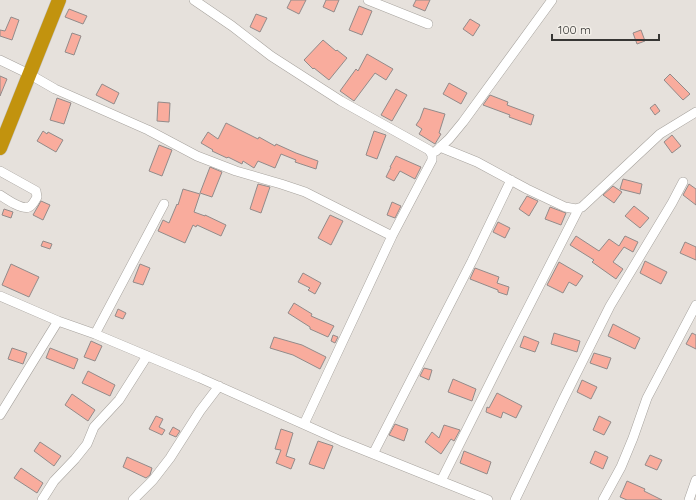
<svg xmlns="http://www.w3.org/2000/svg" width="696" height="500" font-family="Quicksand,sans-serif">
<rect width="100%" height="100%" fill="#e6e1dc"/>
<path fill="#f9ac9d" stroke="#928b8a" d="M291,0H306L299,14L287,8Z
M326,0H339L334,12L323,7Z
M416,0H430L425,11L413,6Z
M359,6L372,11L362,35L349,30Z
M69,9L87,16L83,24L65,17Z
M256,14L267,18L260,32L250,27Z
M11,17L19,20L12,40L0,36V30L5,31Z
M470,19L480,25L473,36L463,29Z
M641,30L645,41L637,44L633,33Z
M72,33L81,36L74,55L65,52Z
M323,40L336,51L337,50L347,58L329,80L314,68L313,69L304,60Z
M367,54L393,69L386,80L375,73L354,101L340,91L356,69L358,71Z
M670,74L690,94L683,100L664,80Z
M0,76L7,79L0,96Z
M449,83L467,93L461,104L443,94Z
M102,84L119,93L114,104L96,95Z
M396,89L407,95L392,121L381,115Z
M490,95L508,102L507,105L534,115L531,125L509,117L510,115L483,105Z
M57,98L71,103L64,124L50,120Z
M158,102L170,103L169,122L157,121Z
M655,104L660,111L655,115L650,108Z
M424,108L445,114L439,133L441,134L435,144L419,134L422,129L416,125L420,119Z
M226,123L258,139L259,137L275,146L276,144L296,153L318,161L316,169L295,162L296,160L281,154L275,168L258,161L254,168L243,161L242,164L228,157L227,158L212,151L213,150L201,143L208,132L218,139Z
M43,131L47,134L48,132L63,140L56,152L37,141Z
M374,131L386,135L377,159L366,155Z
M672,135L681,146L672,153L664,142Z
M159,145L172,150L162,176L149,171Z
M396,156L421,167L415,179L400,171L394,181L386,177L391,167H390Z
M210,167L222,172L212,197L200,193Z
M623,179L642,184L640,194L620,189Z
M258,184L270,187L261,213L250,209Z
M689,184L696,189V205L683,195Z
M613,186L622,192L614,203L603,195Z
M183,189L200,194L194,212L205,216V215L226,225L221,236L197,225L196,227L193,225L185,243L158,231L163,220L169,223L177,204L178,205Z
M527,196L538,201L529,216L519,209Z
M41,201L50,205L43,220L33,215Z
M392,202L401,206L395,218L387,215Z
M634,206L649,218L640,228L625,216Z
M550,207L566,213L561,225L545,219Z
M4,209L13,212L11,218L2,215Z
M330,215L343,221L331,245L318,238Z
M498,222L510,228L505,238L493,232Z
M576,236L599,251L609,239L619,246L625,236L638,242L633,252L624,247L613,262L623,269L616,279L592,262L594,260L570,245Z
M43,241L52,244L50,249L41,246Z
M685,242L696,247V260L680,253Z
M645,261L667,272L661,284L640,273Z
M559,262L583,276L576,286L569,282L563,293L547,285Z
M11,264L39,277L29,297L2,285Z
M140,264L150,268L143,285L133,282Z
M475,268L499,277L497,283L509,287L507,295L498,292V290L470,279Z
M303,273L321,283L315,294L308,290L310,288L298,282Z
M294,303L312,314L311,316L334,326L328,337L310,329V327L288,313Z
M118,309L126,313L123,319L115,316Z
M613,324L640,338L635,349L608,336Z
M554,333L580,341L577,352L551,344Z
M692,333L696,335V349L686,344Z
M333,335L338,337L335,343L331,341Z
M524,336L539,342L535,352L520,347Z
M274,337L302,345L326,357L320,369L293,355L270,348Z
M91,341L102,346L95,361L84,357Z
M12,348L27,353L23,364L8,359Z
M50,348L78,359L74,369L46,358Z
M594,353L611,358L607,369L590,363Z
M424,368L432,370L429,380L420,376Z
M88,371L115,385L110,396L82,383Z
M453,379L476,389L472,401L448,392Z
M582,380L597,387L591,399L577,392Z
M497,393L522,406L516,418L503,412L501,418L486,412L487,407L489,408Z
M72,394L95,410L88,421L65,405Z
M156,416L163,419L159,427L165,430L162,435L149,429Z
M599,416L611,422L604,435L593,430Z
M395,424L408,429L404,441L389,435Z
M444,425L460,430L454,441L451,439L441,454L425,442L432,432L439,438Z
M173,427L180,431L176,437L169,434Z
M281,429L293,433L286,456L295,459L291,469L276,463L281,450L275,449Z
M318,441L333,446L324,469L309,464Z
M40,442L61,456L54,466L34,451Z
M464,451L491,462L487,474L460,463Z
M595,451L608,457L603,469L590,463Z
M650,455L662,460L657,470L645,465Z
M127,457L152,468L150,475L146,478L123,467Z
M21,468L43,483L37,493L14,478Z
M627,481L645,489L644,491L662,500H627L620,497Z"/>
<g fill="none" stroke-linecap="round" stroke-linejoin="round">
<g stroke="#a7a39e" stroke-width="10">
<path id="minor" d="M194,0L232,26L271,56L341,101L429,150L432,155V160L392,236L304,424
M368,0L428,24
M0,60L29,74L55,89L148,130L197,156L236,171L281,184L305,192L392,236
M440,147L477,162L527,189L565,207L576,209L582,207L660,134L696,112
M436,151L449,139L463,122L552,0
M0,171L36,191L37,197C35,200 33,205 29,207C22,210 6,199 0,195
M0,296L58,321L0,415
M58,321L95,334L200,378L341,441L488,500
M95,334L164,204
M373,454L472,261L511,180
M441,481L504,355L579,208
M42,500L54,481L75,459L87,444L94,427L119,400L147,356
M133,500L153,480L170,458L200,411L219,386
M515,500L564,398L610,306L672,203L683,182
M603,500L621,467L633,438L647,398L696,305
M689,500L696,480"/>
</g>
<g stroke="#bfbfbe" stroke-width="15">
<path id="highway" d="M0,148L59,0"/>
</g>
<use href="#minor" stroke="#fff" stroke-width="9"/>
<use href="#highway" stroke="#c2930e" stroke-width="14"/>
</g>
<path d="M552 34v6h107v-6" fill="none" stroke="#373634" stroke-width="2"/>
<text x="558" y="34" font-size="12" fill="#373634" stroke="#f3efe9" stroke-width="3" paint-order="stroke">100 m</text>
</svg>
